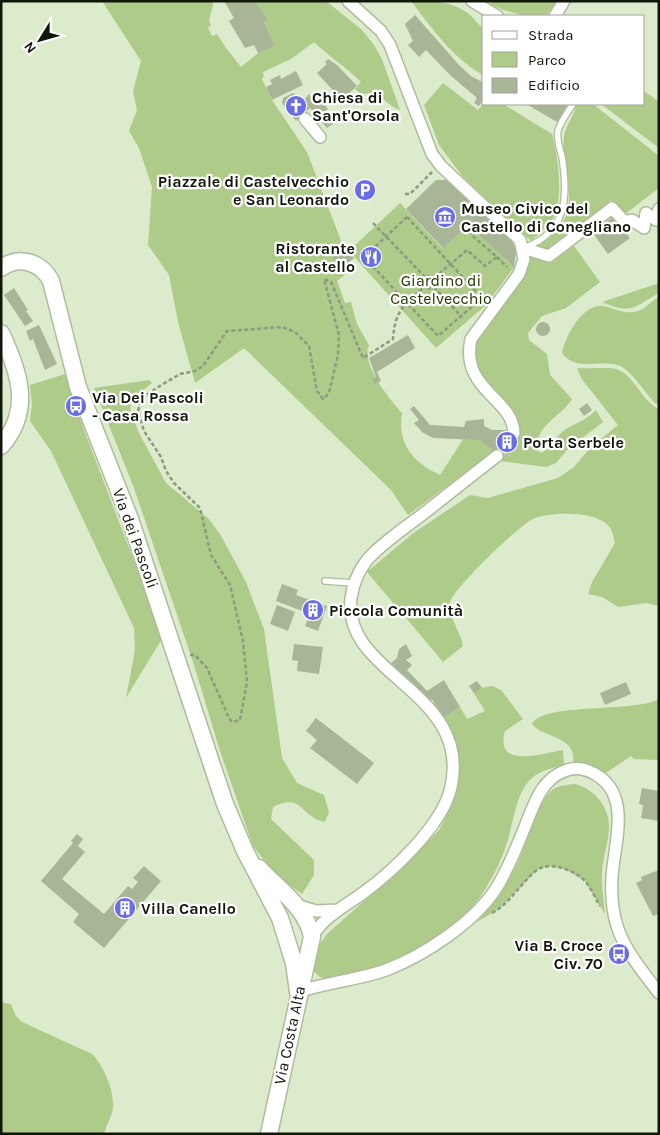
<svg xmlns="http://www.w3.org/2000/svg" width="660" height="1135" font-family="Karla,sans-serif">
<rect width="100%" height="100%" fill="#dcebcb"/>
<path fill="#aecb89" d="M102,1H212L213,5L209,21L211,25L208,28L212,36L217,34L226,48L241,67L258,53L275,46L264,22L267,21L255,1H326L362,30L374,45L382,59L400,110C381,102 384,92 361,94L355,89L361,82C345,66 329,57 314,42L291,59L263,72L264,76L262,79L272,100L307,152L343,246L331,257L346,274L337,281L345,303L351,302L357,324L369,345C360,363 390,400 402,413C397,444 413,463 440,475L464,438L479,440L494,451L408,515L391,490L244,348L195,383L178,322L169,275L148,245L152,187L139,148L129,131L137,110L133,91L141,61Z
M411,1C431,1 448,0 466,12C473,16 477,24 484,29V76C452,57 434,31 411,1Z
M492,1H557L546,16C523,16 511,14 490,4Z
M443,83L478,110L484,103L503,104L552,134C558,156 564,199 553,219C548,227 538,234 531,241L463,177L439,145L424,105Z
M644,91L659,102V148L601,104H644Z
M576,104H593L659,156V188L625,214L614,207L611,200L601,208L602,212L548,251L537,247C544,241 555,234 560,227C580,200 560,165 564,136C566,124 575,116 576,104Z
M400,203L442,248L468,225L514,267L486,305L436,348L349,251Z
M574,246L600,282L566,308L542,316L528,333L529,340L547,354L550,375L572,399C561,417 535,425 537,450L541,453C549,450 553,440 560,434C573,422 584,423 596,410L603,422L567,450L556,463L546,467L500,461L516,446L520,435L474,362L475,343L528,256L551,263Z
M659,283V293C634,307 631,315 602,302Z
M659,297V404L655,403C646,394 631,370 620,366C600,358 577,373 562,353C565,337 582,304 602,306C612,307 622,314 633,312C645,311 649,302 659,297Z
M577,368C588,369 608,367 616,369C634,374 642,402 659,409V606L646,603L618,607L602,597L588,594L592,582L615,543C614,539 613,533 611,529C599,510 553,512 535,518C521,523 451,590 450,603C448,617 461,632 463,646L443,662L367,572L412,534L470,495L488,498L558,478L574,467L590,448L618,425L581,378Z
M65,374L84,430L163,637L126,698L135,650L134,628L51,451L30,421L32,404L30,385Z
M149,380L152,383L130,401L131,413L139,433L166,483L208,518L220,534L246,582L264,629L282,758L297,783L324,795L329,812L325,822C299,817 304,792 273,807L271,819L314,860V875L302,894L277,877L253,846L220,751L193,662L134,488L94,388Z
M492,686L501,690L523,719L505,731C494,769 542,754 563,750L564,766C519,771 519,799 509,836C504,856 492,880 480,897C450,937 402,960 356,973C339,978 322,986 312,968L316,949L328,933L405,865L439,830L446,817L455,791L454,751L443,718L460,707L467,719L485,711L472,690Z
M659,699V760L634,759L631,756L603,775L574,768C573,763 574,756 572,751C566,736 541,736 532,724C542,702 636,713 659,699Z
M575,784C593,788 609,806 609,826C609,841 603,857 602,872C601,885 604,901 605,914L585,881L565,869L550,866L538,869L499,909L477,922C494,902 507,885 518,862C528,842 535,807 550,792C556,785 566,785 575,784Z
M1,1002L11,1004L16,1016L22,1022L92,1054C104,1066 114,1090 113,1108C112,1116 106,1126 104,1134H1Z"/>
<path fill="#a8b697" d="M224,1H255L268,21L264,22L275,46L258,53L254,45L245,48L229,21L234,18Z
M415,15L459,65L471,76L484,83V98L479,106L474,103L477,98L450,75L426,50L419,57L408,45L413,41L405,24Z
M328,59L337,65L357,86L342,100L317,73L327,64L325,62Z
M296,71L303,85L272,100L266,87L272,84L270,80L280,75L281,79Z
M293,93L303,101L309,94L317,103L321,100L328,109L325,112L334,123L327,128L310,108L296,121L282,103L283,98Z
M526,104H568L557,122Z
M436,180H447L511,239L516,251L514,267L468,225L443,248L406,209Z
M614,216L630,238L608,254L592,232Z
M343,246L354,258L341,269L331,257Z
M14,288L28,310L26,311L33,321L25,326L4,295Z
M536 329a7 7 0 1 1 14 0a7 7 0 1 1-14 0Z
M39,325L57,364L45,370L33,339L30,341L26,331Z
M408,335L415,348L377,372L381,381L374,384L372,379L376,377L369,358Z
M587,403L592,410L584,416L579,409Z
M414,406L430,425L464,427L466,421L484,419V426L492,430H507L520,435L517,446L500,461L494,451L479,440L433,438L422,432L414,423L419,420L410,409Z
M282,584L298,590L296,595L327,606L318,631L305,626L310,614L276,601Z
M277,605L295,612L288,631L270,624Z
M294,644L323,647L319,674L297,671L298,661L292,660Z
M406,644L412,656L406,660L412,665L407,670L427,691L444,680L460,707L443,718L432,699L429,701L391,663L397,658L399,649Z
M477,681L482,688L474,693L469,686Z
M626,682L631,694L605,705L600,693Z
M316,718L374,763L357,784L310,748L317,740L306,731Z
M642,788L659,791V821L641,818L643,805L639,804Z
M77,834L83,839L78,846L85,852L62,879L104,914L128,886L132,889L138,882L133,878L144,866L161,881L104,948L73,922L79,914L41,881L73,843L71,841Z
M659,870V914L653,916L636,883L642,880L641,877Z"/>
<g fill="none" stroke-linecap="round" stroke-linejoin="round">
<path stroke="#becbae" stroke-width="11" stroke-dasharray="11 5.5" stroke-linecap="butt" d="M497,456L509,444L514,433"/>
<g stroke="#aebc9d" stroke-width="8">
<path id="lane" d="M526,247C568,231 568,195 562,157C560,149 556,138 558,131C560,122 568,112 573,104
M325,581L353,583"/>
</g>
<g stroke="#aebc9d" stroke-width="14">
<path id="street" d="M348,1L381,31L390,45L432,154L441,166L520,240L524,259L519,274L471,339C460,390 513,398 514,433
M472,1L497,16
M555,16L564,1
M305,119L320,137
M523,248L549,256L612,208L625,222L632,220L644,228L646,213L656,220L659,209
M296,905L316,911L338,910
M312,937C323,917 344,907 363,893C392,872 440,827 450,791C476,691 341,676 351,598C353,583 358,572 367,560C382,543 402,530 419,517C445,497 471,476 497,456
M298,992C327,982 358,980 386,970C425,955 475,922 497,887C511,864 520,839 530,814C537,797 543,782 560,773C571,767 582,767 593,773C633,793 614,843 612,877C611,893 612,910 617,926C625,951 643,972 659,993"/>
</g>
<g stroke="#aebc9d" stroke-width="19">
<path id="secondary" d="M1,268C20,255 41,262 51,281L78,387L130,519L225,804L245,851L280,918L294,963L298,992
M1,333C19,371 33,410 1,446
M259,868C278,889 307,908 312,937L269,1134"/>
</g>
<path stroke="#8e9981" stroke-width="2.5" stroke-dasharray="4 2.5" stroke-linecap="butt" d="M405,194H410L432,172
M407,217L482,298L438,336L364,257Z
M373,223L425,277
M497,257L507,267
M423 282a6 6 0 1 1 12 0a6 6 0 1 1-12 0Z
M434,278L467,250L485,266L497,257L468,232
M434,287L461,316
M190,655H195L207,668L229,718L232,722L240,720L247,682L243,641L230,585L211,555L200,508L174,483L166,471L161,457L144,431L138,411L142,398L158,387L180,374L195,371L203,366L227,331L282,327L295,332L309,346L317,391L323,399L329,393L338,355L339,335L324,279L331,282L363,358L393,339C395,310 404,305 424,287
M492,913C511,903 520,883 537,870C550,861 574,870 584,880C591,887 595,898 600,906"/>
<use href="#lane" stroke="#fff" stroke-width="5.5"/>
<use href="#street" stroke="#fff" stroke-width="11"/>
<use href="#secondary" stroke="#fff" stroke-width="16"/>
</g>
<defs>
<g id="church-disc" transform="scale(1.125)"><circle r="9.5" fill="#696ee8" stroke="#fff"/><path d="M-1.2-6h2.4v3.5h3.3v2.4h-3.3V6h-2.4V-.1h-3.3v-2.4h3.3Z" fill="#fff"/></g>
<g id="parking-disc" transform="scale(1.125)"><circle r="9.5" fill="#696ee8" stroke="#fff"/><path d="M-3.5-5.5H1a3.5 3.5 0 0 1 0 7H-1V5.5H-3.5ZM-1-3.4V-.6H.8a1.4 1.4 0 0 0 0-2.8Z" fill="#fff"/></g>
<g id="museum-disc" transform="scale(1.125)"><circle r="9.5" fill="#696ee8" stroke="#fff"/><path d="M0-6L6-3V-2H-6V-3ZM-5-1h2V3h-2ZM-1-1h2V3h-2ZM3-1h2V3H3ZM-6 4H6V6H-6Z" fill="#fff"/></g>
<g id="restaurant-disc" transform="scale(1.125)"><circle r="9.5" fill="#696ee8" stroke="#fff"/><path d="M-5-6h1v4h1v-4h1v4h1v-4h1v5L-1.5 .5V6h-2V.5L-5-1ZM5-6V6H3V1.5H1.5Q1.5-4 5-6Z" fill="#fff"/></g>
<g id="bus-disc" transform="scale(1.125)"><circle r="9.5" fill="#696ee8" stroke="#fff"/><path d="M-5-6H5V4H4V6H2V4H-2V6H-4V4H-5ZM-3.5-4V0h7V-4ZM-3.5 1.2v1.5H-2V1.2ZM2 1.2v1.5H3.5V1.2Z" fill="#fff"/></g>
<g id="building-disc" transform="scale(1.125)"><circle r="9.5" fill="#696ee8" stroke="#fff"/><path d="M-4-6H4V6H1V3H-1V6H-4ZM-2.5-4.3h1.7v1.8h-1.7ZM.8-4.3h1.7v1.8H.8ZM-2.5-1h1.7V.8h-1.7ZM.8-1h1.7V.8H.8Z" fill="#fff"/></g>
</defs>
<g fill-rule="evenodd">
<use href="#church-disc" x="296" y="106"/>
<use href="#parking-disc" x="365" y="190"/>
<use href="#museum-disc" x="445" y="217"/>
<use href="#restaurant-disc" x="371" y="257"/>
<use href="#bus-disc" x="76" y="406"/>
<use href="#building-disc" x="507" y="442"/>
<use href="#building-disc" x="313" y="610"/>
<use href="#building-disc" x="125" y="908"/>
<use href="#bus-disc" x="619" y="954"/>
</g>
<g text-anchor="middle" stroke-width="4.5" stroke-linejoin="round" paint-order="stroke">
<g font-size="16" font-weight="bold" fill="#11160b" stroke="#fff" text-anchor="start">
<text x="312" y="103">Chiesa di<tspan x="312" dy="18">Sant'Orsola</tspan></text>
<text x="349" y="187" text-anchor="end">Piazzale di Castelvecchio<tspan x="349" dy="18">e San Leonardo</tspan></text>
<text x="461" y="214">Museo Civico del<tspan x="461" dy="18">Castello di Conegliano</tspan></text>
<text x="355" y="254" text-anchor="end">Ristorante<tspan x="355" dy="18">al Castello</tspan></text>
<text x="92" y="403">Via Dei Pascoli<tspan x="92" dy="18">- Casa Rossa</tspan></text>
<text x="523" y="448">Porta Serbele</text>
<text x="329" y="616">Piccola Comunità</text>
<text x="141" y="914">Villa Canello</text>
<text x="603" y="951" text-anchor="end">Via B. Croce<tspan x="603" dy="18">Civ. 70</tspan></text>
</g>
<g font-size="16" fill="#263802" stroke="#fff">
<text x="441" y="286">Giardino di<tspan x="441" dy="18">Castelvecchio</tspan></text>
</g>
<g font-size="16" fill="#11160b" stroke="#fff">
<text transform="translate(136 538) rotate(70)" y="6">Via dei Pascoli</text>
<text transform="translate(289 1035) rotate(-78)" y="6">Via Costa Alta</text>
</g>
</g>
<rect width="660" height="1135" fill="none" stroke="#11160b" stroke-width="5"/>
<rect x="482" y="15" width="162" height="90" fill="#ffffff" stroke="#a0a29d"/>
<rect x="492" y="31" width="25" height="8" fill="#ffffff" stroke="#a0a29d"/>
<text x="528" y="40" font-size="15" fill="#11160b">Strada</text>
<rect x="492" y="52" width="25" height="15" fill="#aecb89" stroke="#a0a29d"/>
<text x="528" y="65" font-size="15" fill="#11160b">Parco</text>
<rect x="492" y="78" width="25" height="15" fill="#a8b697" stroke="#a0a29d"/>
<text x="528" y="90" font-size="15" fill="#11160b">Edificio</text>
<g transform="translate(40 40) rotate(233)" stroke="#ffffff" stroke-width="4" paint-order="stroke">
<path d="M0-4L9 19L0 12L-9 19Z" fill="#11160b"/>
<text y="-8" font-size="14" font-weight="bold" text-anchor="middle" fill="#11160b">N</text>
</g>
</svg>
